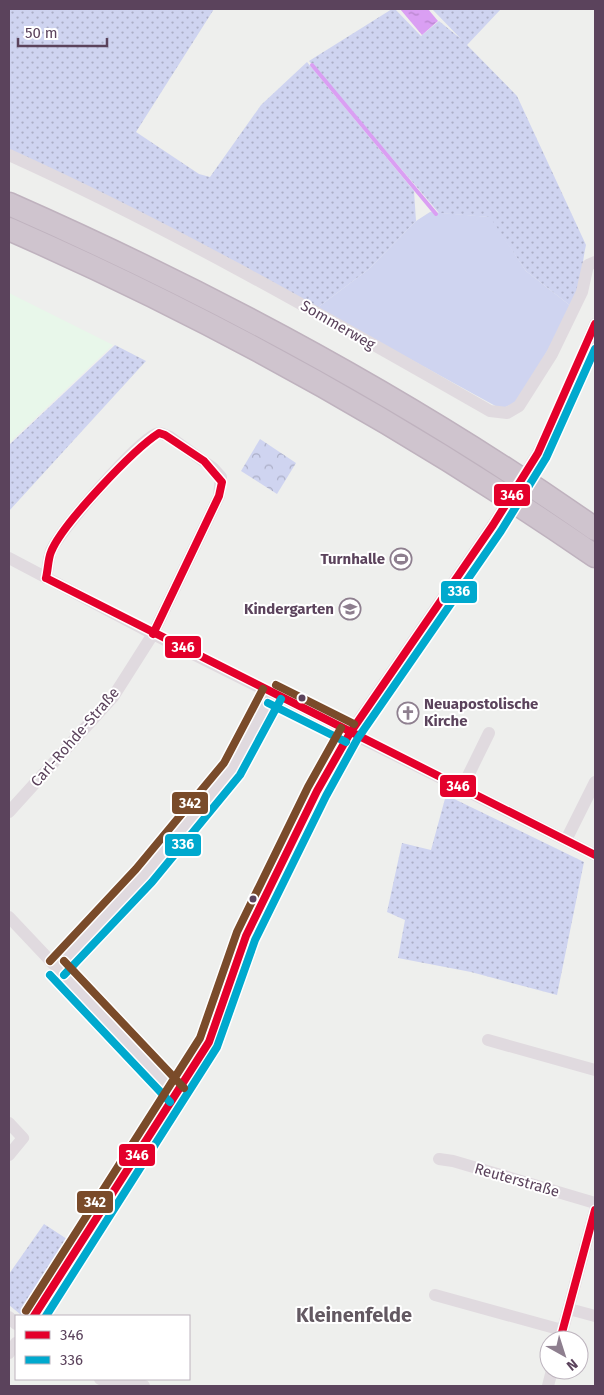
<svg xmlns="http://www.w3.org/2000/svg" width="604" height="1395" font-family="'Fira Sans',sans-serif">
<defs>
<pattern id="grass-dots" width="8" height="8" patternUnits="userSpaceOnUse" patternTransform="scale(1.25)"><rect width="8" height="8" fill="#cfd4f0"/><path d="M2 2h.1M6 6h.1" fill="none" stroke="#abaec6" stroke-width="1.8" stroke-linecap="round"/></pattern>
<pattern id="forest-crowns" width="20" height="18" patternUnits="userSpaceOnUse" patternTransform="scale(1.25)"><rect width="20" height="18" fill="#cfd4f0"/><path d="M2 6a3 3 0 1 1 6 0M12 15a3 3 0 1 1 6 0" fill="none" stroke="#abaec6"/></pattern>
<pattern id="water-ripples" width="26" height="14" patternUnits="userSpaceOnUse" patternTransform="scale(1.25)"><rect width="26" height="14" fill="#da9ff3"/><path d="M2 4q2-2 4 0t4 0M15 11q2-2 4 0t4 0" fill="none" stroke="#b483c8"/></pattern>
</defs>
<rect width="100%" height="100%" fill="#eeefed"/>
<path fill="#e8f7ea" d="M9,293L113,345L9,443Z"/>
<path fill="url(#grass-dots)" d="M9,9H214L136,132L199,174L210,177L261,105L307,62L414,191L416,221L369,269L317,308L9,152Z
M392,9H395L421,36L439,21L461,39L432,9H501L467,45L517,96L586,245C581,267 582,287 572,307L526,271L489,217L439,213L309,61Z
M115,345L146,361L9,511V445Z
M446,795L584,862L557,995L471,972L398,958L405,920L387,912L402,843L431,850Z
M44,1224L73,1243L27,1316L20,1314L9,1305V1274Z"/>
<path fill="url(#forest-crowns)" d="M260,439L296,463L277,494L241,471Z"/>
<path fill="#cfd4f0" d="M430,212L490,217L526,271L572,307L519,401L501,409L317,308L369,269L416,221Z"/>
<path fill="url(#water-ripples)" d="M400,9H428L438,21L422,35Z"/>
<g fill="none" stroke-linecap="round" stroke-linejoin="round">
<path stroke="#da9ff3" stroke-width="4" d="M312,65L436,214"/>
<g stroke="#bfb2be" stroke-width="25">
<path id="motorway" d="M9,204C213,294 412,401 595,529
M9,229C214,319 411,429 595,556"/>
</g>
<path stroke="#e0dadf" stroke-width="12" d="M9,155C175,230 332,321 490,411L507,413L519,406L552,354L582,292L588,265L595,262
M538,453L565,396L595,324
M9,558L153,634L595,855
M461,790L489,733
M9,812L113,697L153,634L219,496L221,477L213,468L170,437C165,435 161,432 156,434C136,443 60,530 51,551C48,559 48,569 46,578
M566,840L595,782
M9,917L177,1095
M57,968L144,876L232,769L272,694
M488,1040L595,1070
M9,1123L23,1138L9,1155
M439,1159L453,1161L595,1203
M435,1295L562,1330
M569,1309L595,1316
M34,1316L209,1042L246,936L317,791L350,733L493,525
M9,1317L16,1324
M560,1340L595,1210
M9,1353L16,1343
M100,1379L144,1386
M548,1386L552,1370"/>
<use href="#motorway" stroke="#cfc4ce" stroke-width="22"/>
<path stroke="#e0dadf" stroke-width="12" d="M493,525L538,453"/>
<g stroke="#fff" stroke-width="11">
<path id="bus-1" d="M46,578L595,855
M46,578C48,570 48,559 51,552C62,524 134,449 159,433L165,435L204,461L222,482L219,496L153,634
M34,1316L209,1042L246,936L317,791L350,733L493,525L538,453L595,324
M560,1340L595,1210"/>
</g>
<g stroke="#fff" stroke-width="11">
<path id="bus-2" d="M268,703L346,742
M50,975L170,1102
M64,975L152,882L240,775L281,699
M46,1316L217,1047L255,940L326,796L358,738L501,531L546,458L595,349"/>
</g>
<g stroke="#fff" stroke-width="11">
<path id="bus-3" d="M276,685L354,724
M50,961L136,869L224,763L263,689
M64,961L184,1088
M26,1311L200,1038L237,932L308,787L341,728"/>
</g>
<use href="#bus-1" stroke="#e4002b" stroke-width="8"/>
<use href="#bus-2" stroke="#00a9ce" stroke-width="8"/>
<use href="#bus-3" stroke="#7a4b2a" stroke-width="8"/>
</g>
<defs>
<g id="stadium-ring" transform="scale(1.125)"><circle r="9.5" fill="#fff" stroke="#8e7f8f" stroke-width="1.5"/><path d="M0-5a6.5 5 0 1 0 0 10a6.5 5 0 1 0 0-10ZM-3.5-1.8h7v3.6h-7Z" fill="#8e7f8f"/></g>
<g id="school-ring" transform="scale(1.125)"><circle r="9.5" fill="#fff" stroke="#8e7f8f" stroke-width="1.5"/><path d="M0-5L7-2L0 1L-7-2ZM-4 1L0 2.5L4 1V4Q0 6-4 4Z" fill="#8e7f8f"/></g>
<g id="church-ring" transform="scale(1.125)"><circle r="9.5" fill="#fff" stroke="#8e7f8f" stroke-width="1.5"/><path d="M-1.2-6h2.4v3.5h3.3v2.4h-3.3V6h-2.4V-.1h-3.3v-2.4h3.3Z" fill="#8e7f8f"/></g>
</defs>
<g fill-rule="evenodd">
<use href="#stadium-ring" x="401" y="559"/>
<use href="#school-ring" x="350" y="609"/>
<use href="#church-ring" x="408" y="713"/>
</g>
<g fill="#5b435c" stroke="#fff" stroke-width="2">
<circle cx="302" cy="698" r="4.5"/>
<circle cx="253" cy="899" r="4.5"/>
</g>
<g text-anchor="middle" stroke-width="4" stroke-linejoin="round" paint-order="stroke">
<g font-size="15" fill="#5b435c" stroke="#fff">
<text transform="translate(338 325) rotate(30)" y="5">Sommerweg</text>
<text transform="translate(75 737) rotate(-49)" y="5">Carl-Rohde-Straße</text>
<text transform="translate(517 1180) rotate(16)" y="5">Reuterstraße</text>
</g>
<g font-size="15" font-weight="bold" fill="#5b435c" stroke="#fff" text-anchor="end">
<text x="385" y="564">Turnhalle</text>
<text x="334" y="614">Kindergarten</text>
<text x="424" y="709" text-anchor="start">Neuapostolische<tspan x="424" dy="17">Kirche</tspan></text>
</g>
<g font-size="20" font-weight="bold" fill="#635962" stroke="#fff">
<text x="354" y="1322">Kleinenfelde</text>
</g>
</g>
<g stroke="#fff" stroke-width="2">
<rect x="493" y="483" width="38" height="24" rx="5" fill="#e4002b"/>
<rect x="440" y="580" width="38" height="24" rx="5" fill="#00a9ce"/>
<rect x="164" y="635" width="38" height="24" rx="5" fill="#e4002b"/>
<rect x="439" y="774" width="38" height="24" rx="5" fill="#e4002b"/>
<rect x="171" y="791" width="38" height="24" rx="5" fill="#7a4b2a"/>
<rect x="164" y="833" width="38" height="24" rx="5" fill="#00a9ce"/>
<rect x="118" y="1143" width="38" height="24" rx="5" fill="#e4002b"/>
<rect x="76" y="1190" width="38" height="24" rx="5" fill="#7a4b2a"/>
</g>
<g font-size="14" text-anchor="middle" font-weight="bold" fill="#fff">
<text x="512" y="500">346</text>
<text x="459" y="596">336</text>
<text x="183" y="652">346</text>
<text x="458" y="791">346</text>
<text x="190" y="808">342</text>
<text x="183" y="849">336</text>
<text x="137" y="1160">346</text>
<text x="95" y="1207">342</text>
</g>
<rect width="604" height="1395" fill="none" stroke="#5b435c" stroke-width="20"/>
<rect x="15" y="1315" width="175" height="65" fill="#ffffff" stroke="#bdb4be"/>
<rect x="25" y="1331" width="25" height="8" fill="#e4002b" stroke="#bdb4be"/>
<text x="60" y="1340" font-size="15" fill="#5b435c">346</text>
<rect x="25" y="1356" width="25" height="8" fill="#00a9ce" stroke="#bdb4be"/>
<text x="60" y="1365" font-size="15" fill="#5b435c">336</text>
<g transform="translate(564 1355) rotate(141)"><circle r="24" fill="#ffffff" stroke="#bdb4be"/>
<path d="M0-4L9 19L0 12L-9 19Z" fill="#8e7f8f"/>
<text y="-8" font-size="14" font-weight="bold" text-anchor="middle" fill="#5b435c">N</text>
</g>
<path d="M18 38v8h89v-8" fill="none" stroke="#5b435c" stroke-width="2.5"/>
<text x="25" y="38" font-size="15" fill="#5b435c" stroke="#ffffff" stroke-width="4" paint-order="stroke">50 m</text>
</svg>
